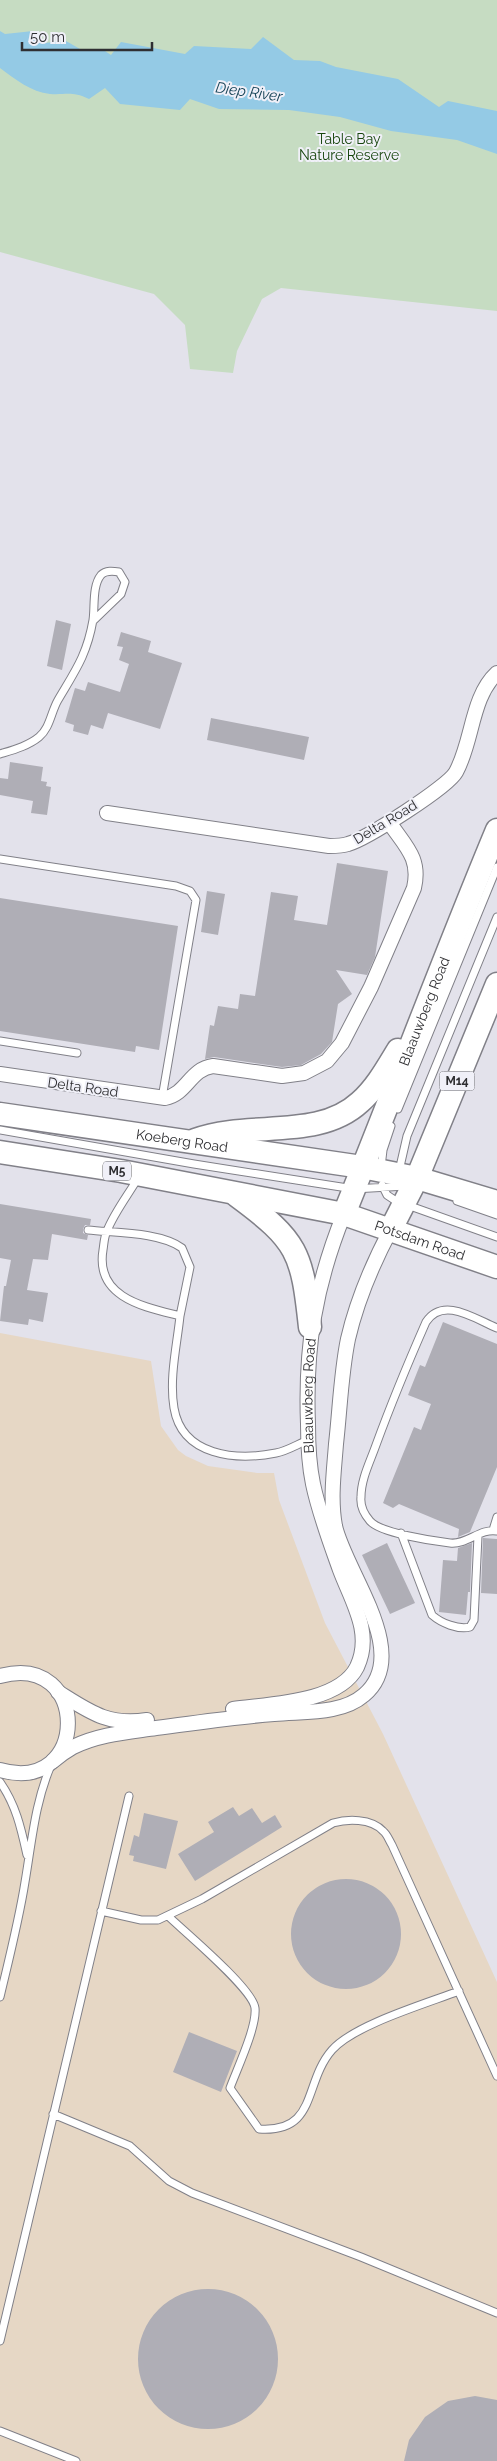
<svg xmlns="http://www.w3.org/2000/svg" width="497" height="2461" font-family="Raleway,sans-serif">
<rect width="100%" height="100%" fill="#e3e2eb"/>
<path fill="#e6d7c5" d="M0,1333L151,1361L161,1426L178,1450L186,1456L208,1466L257,1473H274L279,1500L325,1623L383,1734L497,1982V2461H0Z"/>
<path fill="#c6dcc2" d="M0,0H497V311L281,288L262,299L237,351L233,373L190,369L185,325L154,294L0,252Z"/>
<path fill="#94cae5" d="M0,31L5,34L33,31L44,43L66,41L80,49H102L111,55L121,42L185,54L194,46L251,49L263,37L294,60L320,61L336,67L398,79L439,107L448,101L497,111V154L457,140L391,131L340,117L289,110L219,109L190,99L180,110L120,104L105,88L89,99C72,91 67,95 50,94C31,92 15,79 0,68Z"/>
<path fill="#afaeb6" d="M56,620L71,624L62,670L47,666Z
M121,632L151,641L148,652L182,663L160,729L108,713L103,729L91,725L88,735L73,731L74,725L65,722L75,688L85,691L88,682L120,692L129,664L119,660L123,647L117,646Z
M211,718L309,737L304,760L207,740Z
M10,762L43,767L41,781L47,782L46,786L51,787L47,815L31,813L33,801L0,795V778L8,779Z
M337,863L388,871L375,957L367,975L336,970L352,994L338,1004L332,1042L321,1054L301,1065L282,1067L214,1057L205,1059L210,1025L214,1026L218,1006L238,1009L240,994L255,996L271,892L298,896L294,920L327,925Z
M207,891L225,894L218,935L201,932Z
M0,898L178,926L159,1050L136,1046L135,1052L0,1031Z
M0,1204L91,1219L90,1225H85L83,1229V1233L88,1235L87,1240L52,1234L48,1260L33,1259L27,1290L48,1293L43,1322L29,1319L28,1325L0,1321L4,1286H6L11,1260L0,1258Z
M443,1322L497,1344V1467L470,1532L458,1537L459,1529L399,1504L393,1508L383,1503L414,1427L421,1430L431,1404L408,1395L420,1365L425,1367Z
M483,1538L497,1539V1594L481,1593Z
M387,1543L415,1603L390,1614L362,1555Z
M472,1543L470,1592H468L466,1615L439,1612L443,1560L457,1561L458,1548Z
M233,1807L239,1816L252,1808L262,1823L275,1815L282,1827L195,1881L178,1854L214,1832L208,1822Z
M144,1813L178,1821L166,1869L133,1861L134,1856L129,1855L134,1835L139,1837Z
M291 1934a55 55 0 1 1 110 0a55 55 0 1 1-110 0Z
M189,2032L237,2051L221,2092L173,2072Z
M138 2359a70 70 0 1 1 140 0a70 70 0 1 1-140 0Z
M475,2396L497,2400V2461H404L409,2440L425,2417L448,2401Z"/>
<g fill="none" stroke-linecap="round" stroke-linejoin="round">
<g stroke="#818088" stroke-width="9">
<path id="service" d="M0,754C13,750 28,746 39,737C50,728 51,712 58,700C75,671 87,655 93,620C95,607 92,586 101,575C106,570 113,571 119,572L125,582L121,594L93,621
M0,859L176,886L190,891L196,900L162,1098
M0,1041L77,1053
M398,1109L497,867
M0,1130L194,1164L354,1189L406,1186
M381,1167L383,1150L391,1126
M399,1171L407,1136L497,917
M382,1185L387,1195L396,1201L497,1237
M457,1201L497,1215
M88,1230C116,1233 160,1232 182,1248L190,1267L180,1316C145,1307 95,1298 103,1250C104,1244 104,1237 107,1231C114,1213 128,1195 138,1178
M180,1316C177,1345 169,1378 174,1408C182,1456 236,1461 276,1453C287,1451 298,1444 308,1440
M497,1328C475,1319 443,1296 426,1322C408,1363 391,1404 376,1445C370,1462 361,1479 361,1497C360,1506 364,1514 370,1521C380,1533 433,1541 450,1543C467,1545 480,1528 497,1531
M493,1530L497,1517
M401,1533L432,1615C441,1623 458,1630 470,1627L474,1620L478,1536
M0,1782C16,1805 21,1828 27,1855
M101,1911L141,1920H158L202,1899L333,1823C347,1819 371,1818 383,1831C387,1834 389,1840 392,1845L497,2076
M168,1916C185,1932 253,1989 255,2008C257,2027 237,2069 230,2088L259,2129C318,2133 303,2083 332,2050C354,2025 425,2004 459,1991
M0,1997C9,1959 19,1920 25,1882C32,1841 35,1801 52,1763
M53,2114L130,2146L169,2181L192,2193L361,2257L497,2313
M0,2341L129,1796
M0,2431L76,2461"/>
</g>
<g stroke="#818088" stroke-width="16">
<g id="minor">
<path d="M107,813L329,846C336,846 342,846 348,844C366,839 448,787 456,772C473,741 471,697 497,673"/>
<path d="M0,1074L165,1098C187,1094 190,1069 213,1066L282,1076L304,1073L327,1061L342,1043L371,987L414,888C421,858 405,846 389,822"/>
<path d="M0,1676C91,1651 90,1796 0,1770"/>
<path d="M58,1692C90,1712 108,1726 147,1720"/>
<path id="s1" d="M233,1709C269,1704 339,1703 357,1667C373,1633 352,1602 340,1570C330,1542 319,1513 313,1484C309,1465 308,1443 308,1424C305,1347 315,1286 344,1214"/>
<path d="M53,1761C59,1756 66,1751 73,1747C99,1734 129,1732 156,1728C196,1723 235,1717 274,1714C303,1711 341,1715 364,1695C413,1654 345,1572 335,1526C330,1499 334,1471 336,1444C340,1409 341,1373 348,1339C357,1300 373,1263 391,1229"/>
</g>
</g>
<g stroke="#818088" stroke-width="25">
<g id="primary">
<path id="s2" d="M0,1114L362,1167L417,1178L497,1202"/>
<path d="M195,1140C249,1120 318,1141 360,1102C376,1088 387,1068 398,1050"/>
<path id="s3" d="M0,1152L121,1171L344,1214L497,1267"/>
<path d="M237,1196C298,1241 302,1252 310,1327"/>
<path id="s4" d="M344,1214C396,1086 444,957 497,830"/>
<path d="M391,1229L417,1178L497,984"/>
</g>
</g>
<use href="#service" stroke="#fff" stroke-width="7"/>
<use href="#minor" stroke="#fff" stroke-width="14"/>
<use href="#primary" stroke="#fff" stroke-width="22"/>
</g>
<g text-anchor="middle" stroke-width="4" stroke-linejoin="round" paint-order="stroke">
<g fill="#f0f0f8" stroke="#69696d" stroke-width="1">
<rect x="439.5" y="1071.5" width="35" height="19" rx="4"/>
<rect x="103" y="1161.5" width="28" height="19" rx="4"/>
</g>
<g font-size="12" font-weight="bold" fill="#2f2f32">
<text x="457" y="1085">M14</text>
<text x="117" y="1175">M5</text>
</g>
<g font-size="14" fill="#17450d" stroke="#f0f0f8">
<text x="349" y="144">Table Bay<tspan x="349" dy="16">Nature Reserve</tspan></text>
</g>
<g font-size="14" fill="#2f2f32" stroke="#f0f0f8">
<text transform="translate(385 822) rotate(-31)" y="5">Delta Road</text>
<text dy="5" stroke="none"><textPath href="#s4" startOffset="218">Blaauwberg Road</textPath></text>
<text transform="translate(83 1087) rotate(8)" y="5">Delta Road</text>
<text dy="5" stroke="none"><textPath href="#s2" startOffset="184">Koeberg Road</textPath></text>
<text dy="5" stroke="none"><textPath href="#s3" startOffset="430">Potsdam Road</textPath></text>
<text dy="5" stroke="none"><textPath href="#s1" startOffset="416">Blaauwberg Road</textPath></text>
</g>
<g font-size="15" font-style="italic" fill="#154256" stroke="#f0f0f8">
<text transform="translate(249 92) rotate(8)" y="5">Diep River</text>
</g>
</g>
<path d="M22 42v8h130v-8" fill="none" stroke="#2f2f32" stroke-width="2.5"/>
<text x="30" y="42" font-size="15" fill="#2f2f32" stroke="#f0f0f8" stroke-width="4" paint-order="stroke">50 m</text>
</svg>
